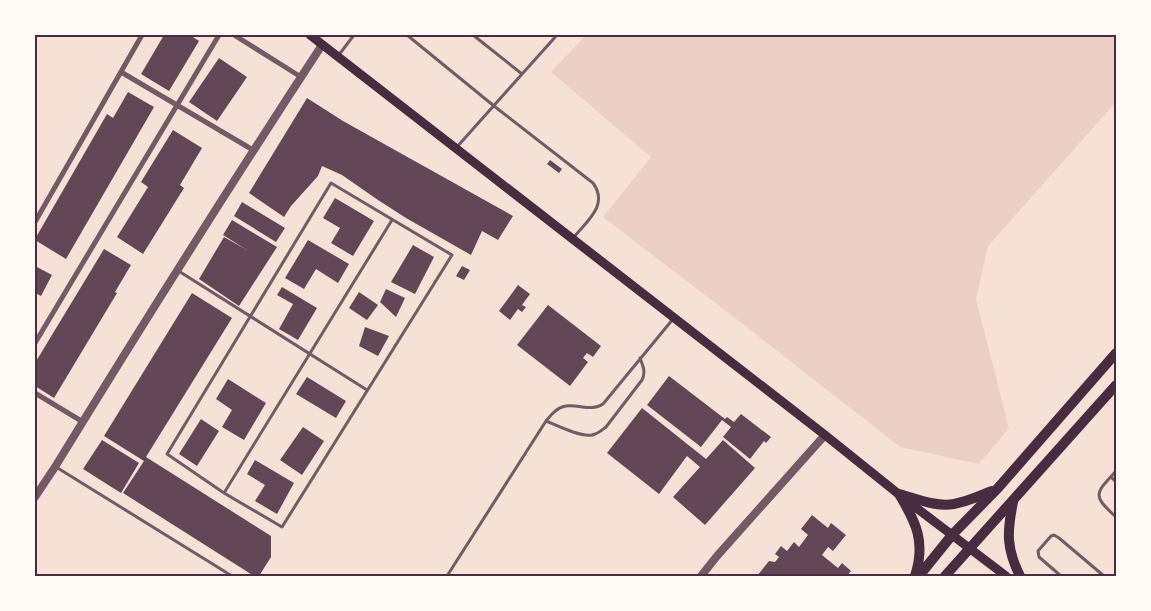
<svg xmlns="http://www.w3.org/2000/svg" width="1151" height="611" font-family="Arial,sans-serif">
<rect width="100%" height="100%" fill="#f7e1d7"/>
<path fill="#ebcfc5" d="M586,35H1116V102L988,246L976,299L1009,428L979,464L900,447L748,328L603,217L651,157L551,72Z"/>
<path fill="#644757" d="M164,35H190L199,41L169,91L141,74Z
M219,58L247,77L217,121L189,102Z
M128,92L154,107L66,259L35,240V239L107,114L113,118Z
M307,98L343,121L513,216L498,240L482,231L471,255L406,218L378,200L342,175L322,166L318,176L291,206L284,217L249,193Z
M173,130L202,148L180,185L184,188L143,254L117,237L148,187L141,182Z
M550,160L562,169L559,173L547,164Z
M335,198L374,221L353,256L331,243L340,228L323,218Z
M242,202L285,228L276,242L234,216Z
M232,220L277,247L239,306L199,279L224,237L247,250L223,235Z
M308,240L349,264L338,283L316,269L304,289L285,278Z
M413,245L434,257L415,294L391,282Z
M104,249L131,265L115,292L117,293L54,398L35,386V363Z
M35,266L52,275L41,296L35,293Z
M462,266L470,270L464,280L456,276Z
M518,285L530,294L522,305L526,307L522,312L518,309L510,320L499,311Z
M282,287L317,308L298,340L279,329L293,304L277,295Z
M386,289L405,298L396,317L380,302Z
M359,292L378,305L367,320L349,308Z
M192,293L232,318L146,457L271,536V557L259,576H254L123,493L144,461L104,436Z
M548,305L601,346L593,357L587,353L583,358L588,362L570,386L517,345Z
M365,327L389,336L378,356L359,346Z
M669,376L725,419L727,417L734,422L741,414L771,437L766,443L764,441L750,459L723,437L731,427L722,420L701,447L647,405Z
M307,377L346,401L336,418L296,394Z
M228,379L266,403L244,440L222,427L232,410L216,399Z
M642,408L706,459L723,440L755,468L705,525L673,497L700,467L687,456L659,494L607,453Z
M201,419L219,431L197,466L179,454Z
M303,427L324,441L302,475L280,460Z
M102,440L139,463L121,493L83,469Z
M255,460L294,483L277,514L255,501L265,485L247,474Z
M812,515L828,528L831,523L846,535L833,551L828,547L822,555L838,568L842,563L851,571L847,576H757L769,561L775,562L779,557L775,554L781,546L787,551L794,542L799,547L808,535L801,529Z"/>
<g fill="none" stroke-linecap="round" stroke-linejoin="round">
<path stroke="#755966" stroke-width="3" d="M407,35L494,106L593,183C609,205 587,221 574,237
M473,35L522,74
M338,56L354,35
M456,148L557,35
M331,183L452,255L282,527L224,493L167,454Z
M177,270L367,390
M546,421C558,426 580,437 592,435C598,434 602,430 606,427L642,380C646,372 643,366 640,358
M56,467L232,576
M1116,471C1095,494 1092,495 1116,517
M1111,477L1116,482
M224,493L392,220
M447,576L546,421C551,415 557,407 566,406C579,404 591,412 603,404L673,319
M1061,576L1039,557L1038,551L1051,536L1054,535L1059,538L1104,576"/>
<path stroke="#755966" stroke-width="5" d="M234,35L301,77
M121,72L253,150
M35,222L142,35
M35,343L219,35
M35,393L83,422"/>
<path stroke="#755966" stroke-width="8" d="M35,497L55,467C142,325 231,184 322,45
M701,576L717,556L825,435"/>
<path stroke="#4a2c40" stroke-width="9" d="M310,35L825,435L906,500L1006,576"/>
<path stroke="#4a2c40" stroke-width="10" d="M899,494C917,499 936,507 954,504C967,502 979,496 992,491
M899,494C916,522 926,542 915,576
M1013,502C1007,532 1006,548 1020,576
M919,576L952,535L998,488L1116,353
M945,576L1116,385"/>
</g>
<rect width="1151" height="611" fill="none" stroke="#fffaf5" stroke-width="72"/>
<rect x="36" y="36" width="1079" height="539" fill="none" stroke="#4a2c40" stroke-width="2"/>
</svg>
